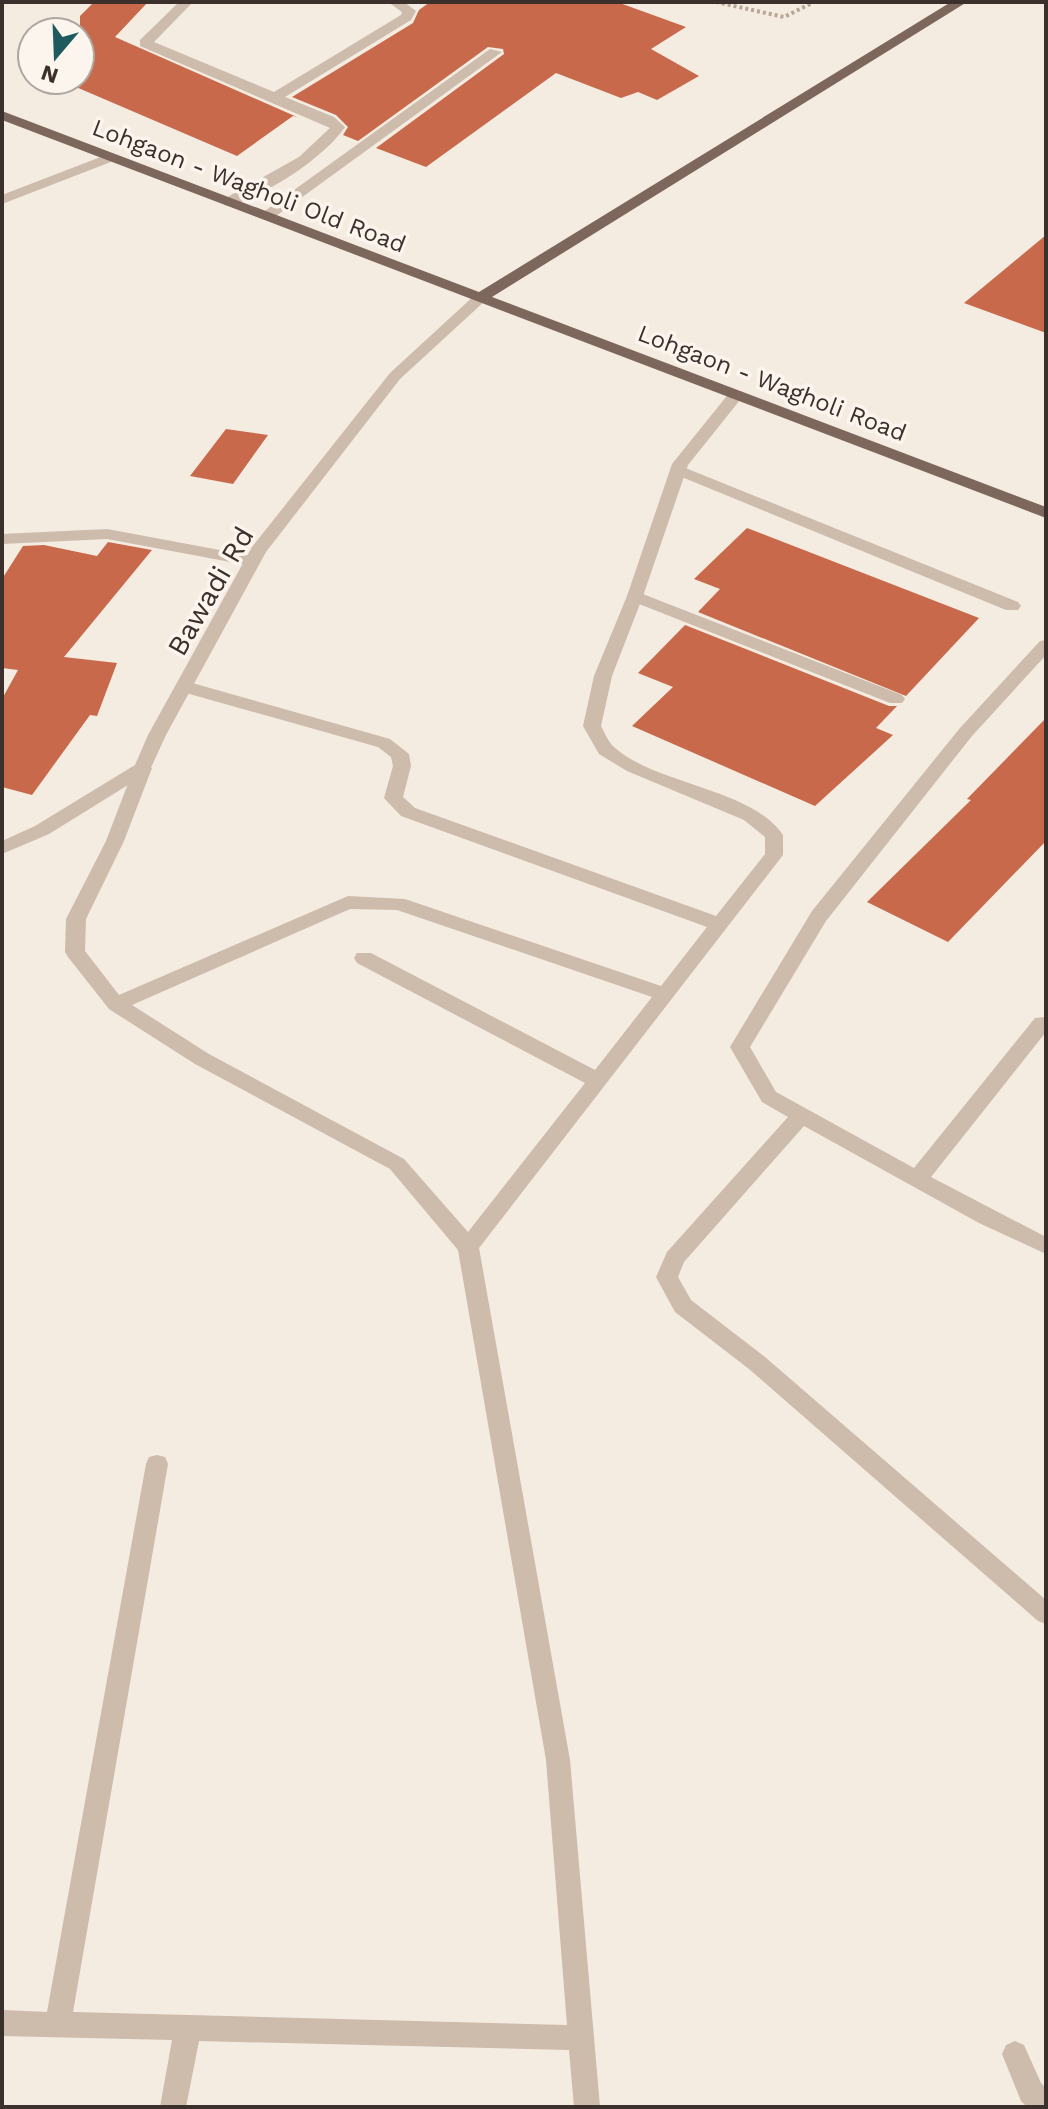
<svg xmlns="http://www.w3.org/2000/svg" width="1048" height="2109" font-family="'Work Sans',sans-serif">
<rect width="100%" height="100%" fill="#f4ebe1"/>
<path fill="#c8694b" d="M94,2H148L115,37L297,117L293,116L237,156L76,87L80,85V16Z
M430,2H617L686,27L651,49L699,76L657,100L638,92L621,98L556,73L426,167L376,148L504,54L503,49L488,47L358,141L343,135L348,127L336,115L292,97L413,23L419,10Z
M1046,235V333L964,303Z
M226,429L268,435L233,484L190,476Z
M747,528L979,618L906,696L698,612L720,589L694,579Z
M108,542L152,550L64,657L117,663L97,716L90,715L32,795L2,787V699L18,670L2,668V579L23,546L44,545L97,556Z
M685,625L889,706H897L876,728L893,735L815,806L632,726L673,687L638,673Z
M1046,718V841L948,942L867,902L971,800L967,799Z"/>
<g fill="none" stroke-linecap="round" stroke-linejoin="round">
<path stroke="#b9a596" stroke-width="4" stroke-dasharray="3 3" stroke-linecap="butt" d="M716,2L784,17L814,2"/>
<path fill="#cdbbac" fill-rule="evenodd" d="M179,2H193L154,42L274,92L401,15L402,12L388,2H404L416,11L411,20L285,97L334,117L345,127C323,159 266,195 229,206L224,205V199L299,157L330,128L140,46V40Z
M490,49L502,52L272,219H262V213Z
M678,465L1018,602L1021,606L1018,610H1006L672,473V467Z
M635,591L902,695L905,699L902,703H890L629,600L627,596L629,592Z"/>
<path fill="#cdbbac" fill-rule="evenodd" d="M111,153L118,157L116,160L2,204V195Z
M736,390L744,395L688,465L643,596L612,676L601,726C605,733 608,742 614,747C656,785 751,788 783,835V855L479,1248L570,1760L600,2107H574L569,2050L199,2041L186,2107H160L172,2040L2,2036V2010L47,2012L146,1464L149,1457L157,1455L165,1457L168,1464L73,2012L567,2025L546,1760L458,1250L390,1169L195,1064L109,1009L68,957L65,952L66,919L106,841L134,768L143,762L152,768L124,841L86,919L85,951L119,995L348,896L405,899L661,986L707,927L401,816L384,798L393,766L391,757L378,747L179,691L176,687L185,681L390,739L409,754L411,766L403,797L415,808L716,916L765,854V837L744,820L627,771L599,754L583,726L594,676L627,596L672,464L730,392ZM350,909L397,910L652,997L595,1070L371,953H357L354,958L357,963L585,1083L468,1232L404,1159L209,1054L132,1005Z
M107,529L252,556L260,561L252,566L107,539L2,544V534Z
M1046,640V655L972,736L826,921L750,1047L776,1092L914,1168L1035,1018L1046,1017V1032L931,1177L1046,1237V1254L979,1223L804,1126L684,1262L678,1277L691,1300L765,1357L1046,1600V1624L1038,1621L749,1369L675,1312L656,1277L667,1252L788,1117L762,1102L730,1047L812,911L960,728L1040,641Z
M1015,2041L1024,2045L1041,2083L1046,2088V2107H1027L1021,2101L1002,2054L1006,2045Z"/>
<path fill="#cdbbac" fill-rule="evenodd" d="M481,293L486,294V300L400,379L266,552L166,735L149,772L49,834L2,854V841L35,826L135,765L148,735L252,547L390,373L476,294Z"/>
<path fill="#7d675c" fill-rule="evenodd" d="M951,2H967L492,297L1046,507V518L2,120V111L479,292Z"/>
</g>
<g text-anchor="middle" stroke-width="7" stroke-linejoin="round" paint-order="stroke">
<g font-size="24" fill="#3b302b" stroke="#fbf5ee">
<text transform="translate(249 186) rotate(21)" y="8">Lohgaon - Wagholi Old Road</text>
<text transform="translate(772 383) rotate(21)" y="8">Lohgaon - Wagholi Road</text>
</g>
<g font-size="28" fill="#3b302b" stroke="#fbf5ee">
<text transform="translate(210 591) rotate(-60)" y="10">Bawadi Rd</text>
</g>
</g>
<rect width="1048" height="2109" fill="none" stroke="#3b302b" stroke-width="8"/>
<g transform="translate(56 56) rotate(199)"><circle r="38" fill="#fbf5ee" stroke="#aea6a0" stroke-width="2"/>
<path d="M0-6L14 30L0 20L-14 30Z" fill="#1f5a5e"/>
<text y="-12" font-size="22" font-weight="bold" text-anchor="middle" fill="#3b302b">N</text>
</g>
</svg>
